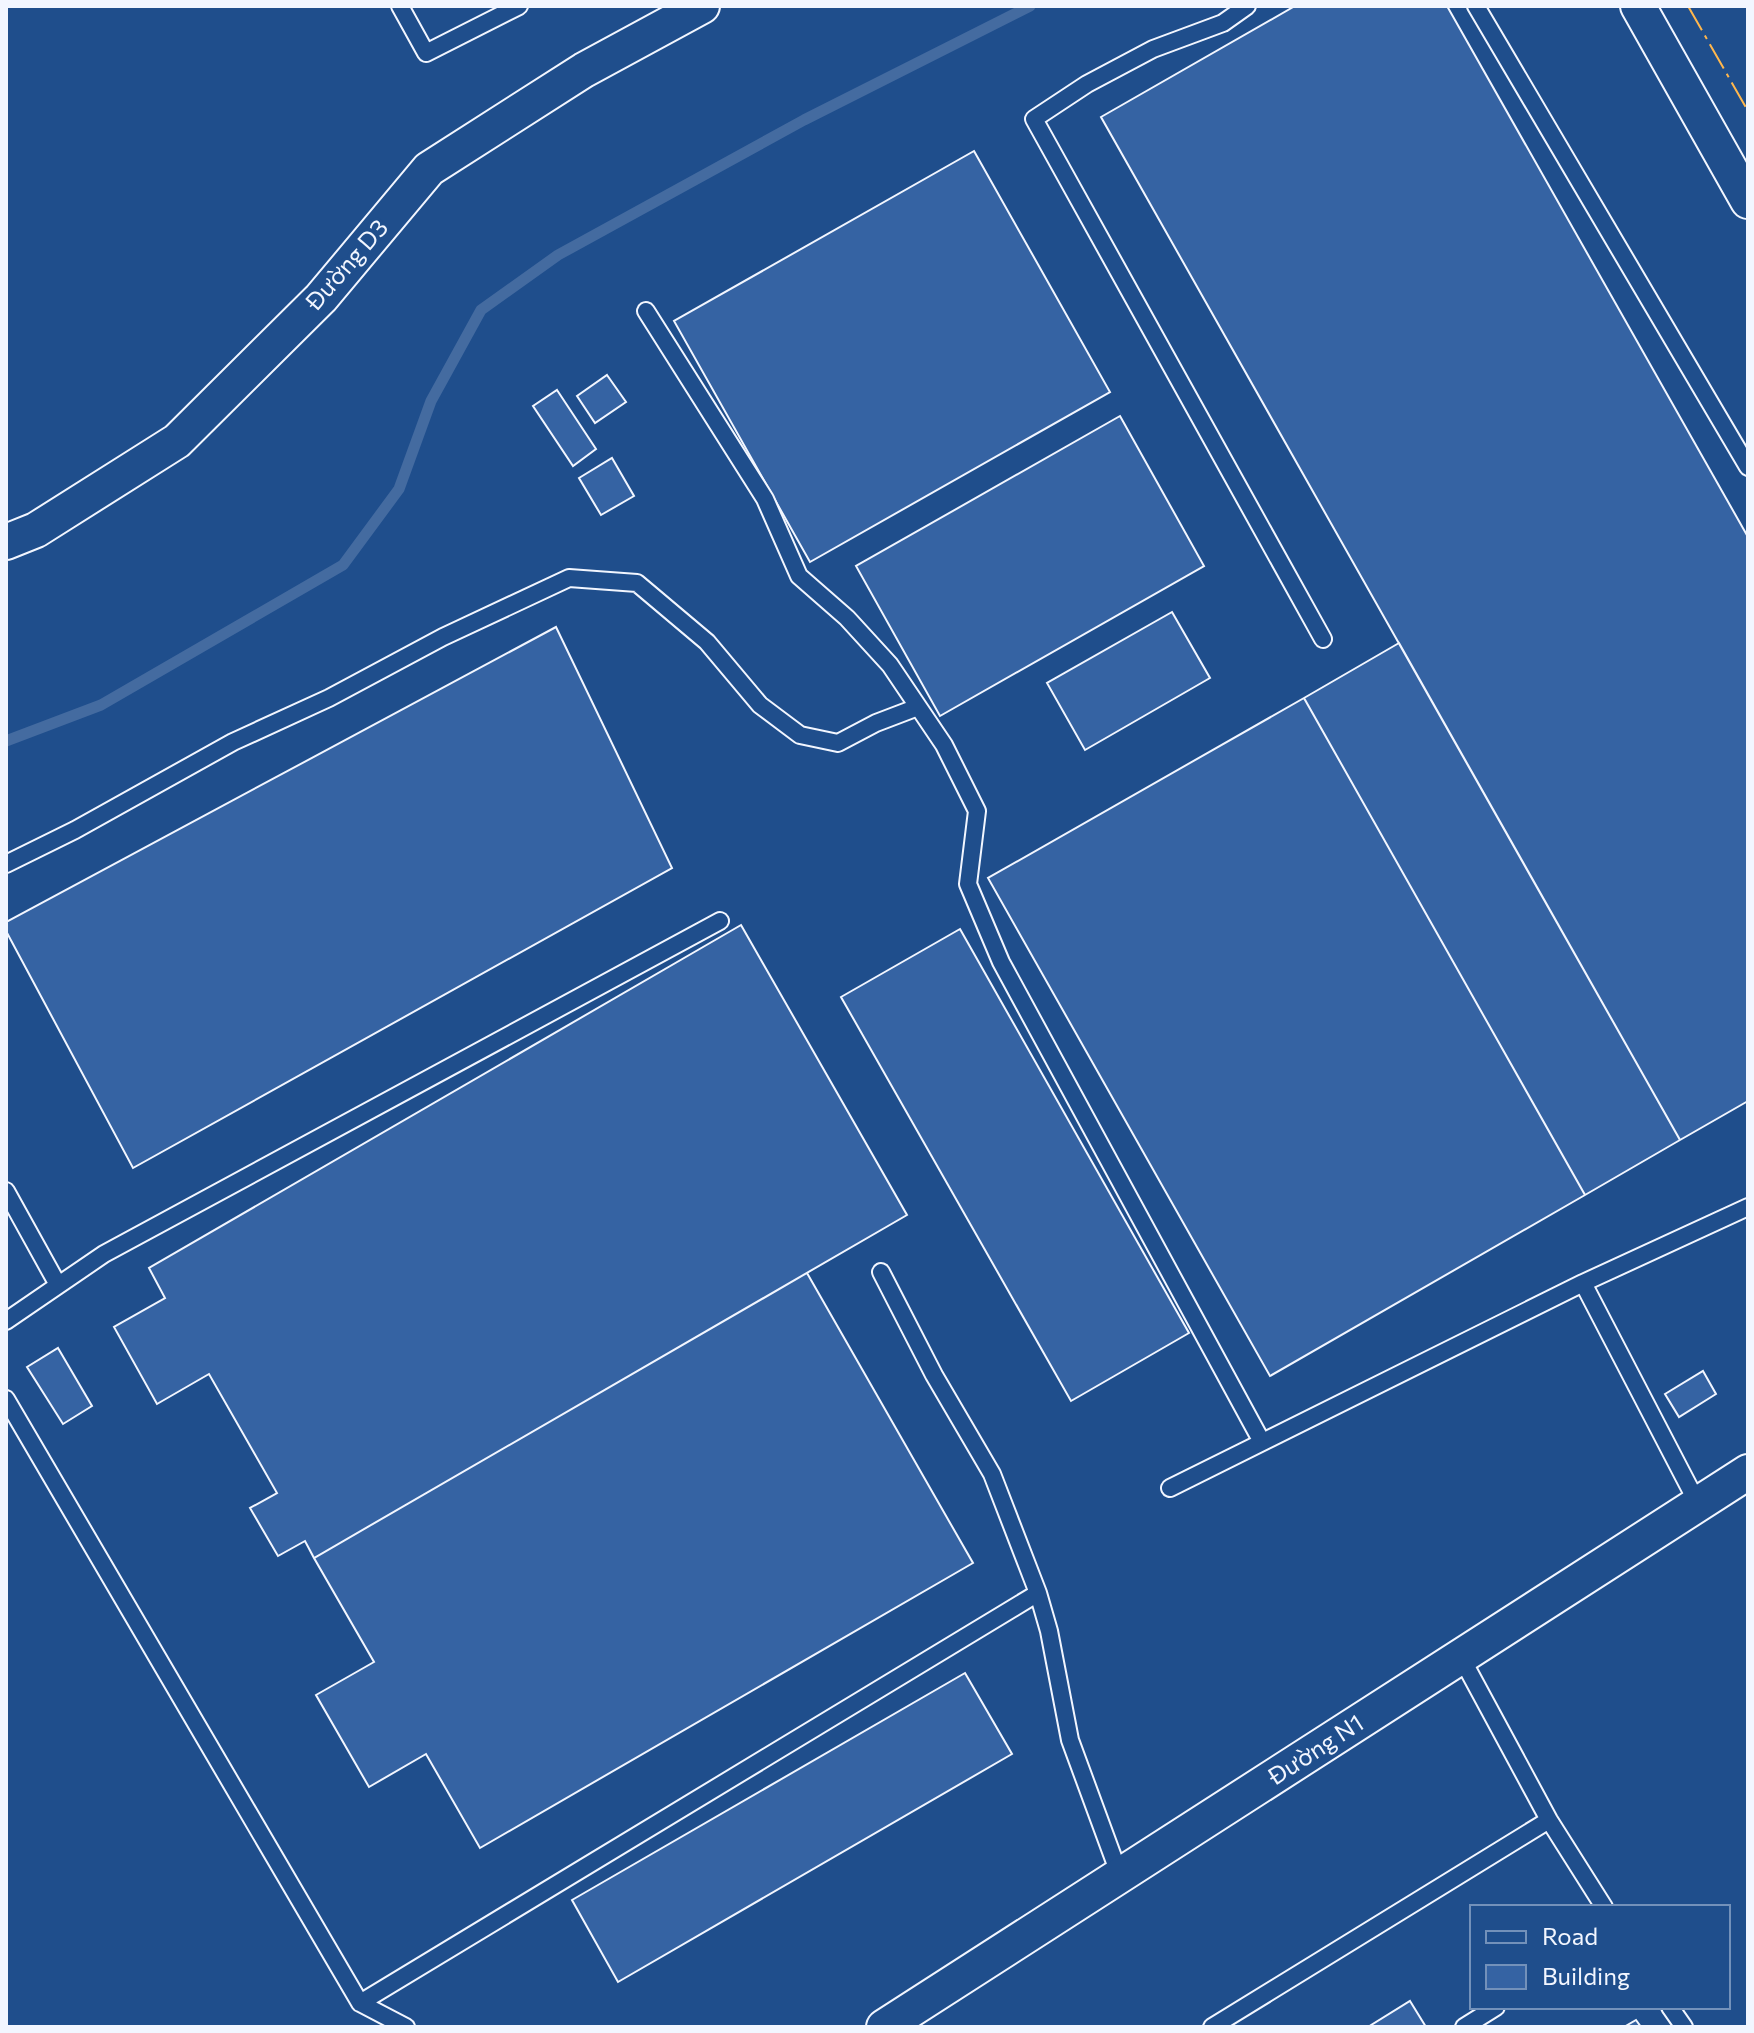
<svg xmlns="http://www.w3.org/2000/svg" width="1754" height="2033" font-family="Commissioner,sans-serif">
<rect width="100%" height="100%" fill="#1f4e8c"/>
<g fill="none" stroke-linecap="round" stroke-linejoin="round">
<path stroke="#446ba0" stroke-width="11" d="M6,741L101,705L343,565L399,489L431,401L481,310L558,255L804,120L1030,6"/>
</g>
<path fill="#3563a3" stroke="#f2f6ff" stroke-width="2" d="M1295,6H1447L1748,537V1101L1680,1140L1101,117Z
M974,151L1110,392L810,562L674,321Z
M607,375L626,402L595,423L577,396Z
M557,390L596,449L573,466L533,406Z
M1120,416L1204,566L940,716L856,566Z
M612,458L634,496L601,515L579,478Z
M1172,612L1210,678L1085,750L1047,683Z
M556,627L672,868L133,1168L6,931V922Z
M1399,643L1680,1140L1585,1195L1304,698Z
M1304,698L1585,1195L1270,1376L988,878Z
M741,925L907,1215L314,1558L305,1541L278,1556L250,1508L277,1493L209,1374L157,1404L114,1327L165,1298L149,1268Z
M960,929L1189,1333L1071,1401L841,997Z
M807,1273L973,1563L480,1848L426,1754L369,1787L316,1695L374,1662L314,1558Z
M58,1348L92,1406L63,1424L27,1367Z
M1703,1371L1716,1394L1679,1417L1665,1394Z
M965,1673L1012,1754L618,1982L572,1900Z
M1410,2001L1426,2027H1368Z
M1636,2020L1641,2027H1624Z"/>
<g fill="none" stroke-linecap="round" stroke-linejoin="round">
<g stroke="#f2f6ff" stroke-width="20">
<path id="service" d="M400,6L426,53L519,6
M1247,6L1223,23L1153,49L1087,84L1034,119L1323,639
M1476,6L1748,467
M646,311L765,499L799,576L847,618L890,665L944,745L977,811L968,884L1001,962L1262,1442
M6,864L75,830L233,742L329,698L443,637L569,578L637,583L707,642L760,705L800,735L838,743L876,723L918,707
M6,1191L58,1285
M1583,1283L1748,1207
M6,1321L104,1254L720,921
M6,1399L360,2003L406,2027
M1170,1488L1583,1283L1698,1504
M1038,1593L1049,1631L1070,1740L1120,1876
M1461,1657L1549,1820L1604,1907
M360,2003L1038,1593L992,1474L934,1375L881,1272
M1670,2007L1684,2027
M1212,2027L1549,1820
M1464,2027L1496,2007"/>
</g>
<g stroke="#f2f6ff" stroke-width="38">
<path id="minor" d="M1638,6L1748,201
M6,542L36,530L177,441L321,298L429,169L584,70L702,6
M884,2027L1748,1472"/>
</g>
<use href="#service" stroke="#1f4e8c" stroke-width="16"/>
<use href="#minor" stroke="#1f4e8c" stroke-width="34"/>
<path stroke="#ffb74d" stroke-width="2" stroke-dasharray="28 6 4 6" stroke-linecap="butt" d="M1688,6L1748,111"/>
</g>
<g text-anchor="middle" stroke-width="6" stroke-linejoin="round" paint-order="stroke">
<g font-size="24" fill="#f2f6ff" stroke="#1f4e8c">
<text transform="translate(347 265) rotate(-49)" y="8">Đường D3</text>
<text transform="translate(1316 1750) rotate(-33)" y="8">Đường N1</text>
</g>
</g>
<rect width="1754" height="2033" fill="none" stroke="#f2f6ff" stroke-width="16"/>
<rect x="1470" y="1905" width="260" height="104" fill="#1f4e8c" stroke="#7391ba" stroke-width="2"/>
<rect x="1486" y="1931" width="40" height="12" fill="#1f4e8c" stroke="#7391ba" stroke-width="2"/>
<text x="1542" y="1945" font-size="24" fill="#f2f6ff">Road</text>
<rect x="1486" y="1965" width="40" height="24" fill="#3563a3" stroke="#7391ba" stroke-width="2"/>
<text x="1542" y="1985" font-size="24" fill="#f2f6ff">Building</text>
</svg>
